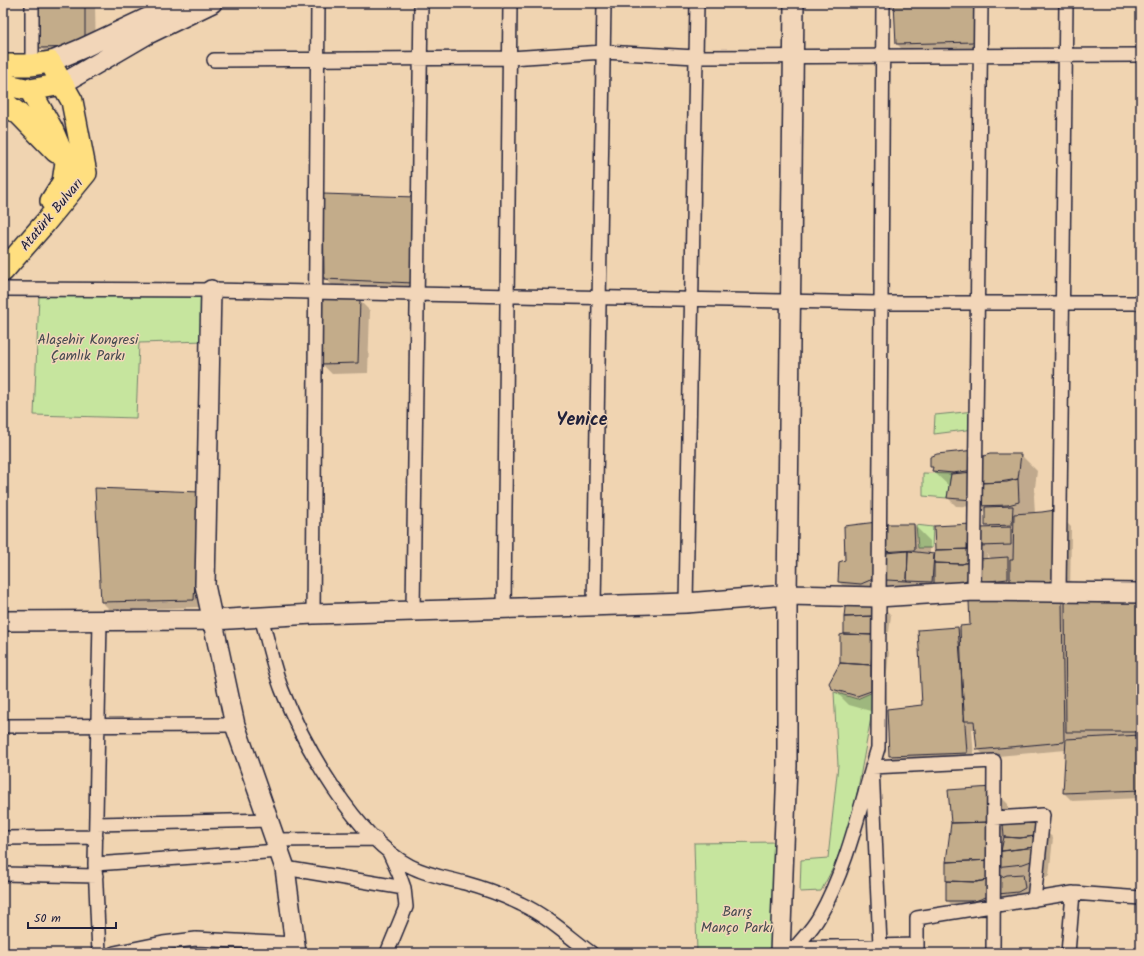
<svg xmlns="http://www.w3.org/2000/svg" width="1144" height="956" font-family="Kalam,sans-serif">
<rect width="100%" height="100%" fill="#f0d4b1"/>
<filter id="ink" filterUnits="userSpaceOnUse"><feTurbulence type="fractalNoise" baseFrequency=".025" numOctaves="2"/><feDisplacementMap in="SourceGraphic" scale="8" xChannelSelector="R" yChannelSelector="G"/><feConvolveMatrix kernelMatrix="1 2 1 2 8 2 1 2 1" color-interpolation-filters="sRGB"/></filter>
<g filter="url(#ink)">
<path fill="#c6e59e" stroke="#74846c" d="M205,294V341L139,343L136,418L34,415L39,296Z
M975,411L974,429L934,434L935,415Z
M923,473L951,474L947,498L923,496Z
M916,525L933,527L932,548H918Z
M834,692L857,699L873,692L872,712L852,821L835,864L821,891L800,892L801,860L828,858L838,765Z
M779,842L776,953H697L694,843Z"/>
<path fill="#0003" fill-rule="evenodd" d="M39,3H95L96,58H51L40,47Z
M895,3H986L984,52L908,55L897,44Z
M324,195L420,290L333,286L325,278Z
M359,300L370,311L368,373L332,374L321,363Z
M1021,455L1037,471L1034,496L1035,514L1055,511L1071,527L1070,596L891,585V594L875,599L891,615L889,632H878V641L889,652L886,682L887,707L874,712L849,705L833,689L841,664L845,635L856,599L839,582L846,561L881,527L914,525L930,541V554L935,555L981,534L989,529L986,525V513L980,507L956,506L948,498L950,487L933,471L934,469L931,466L981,458ZM1010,480L1011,482L1000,483L999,481ZM987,554L992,559H987Z
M200,493L201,607L110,610L102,602Z
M1062,601L1066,605L1141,602V798L1072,801L1064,793L1066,750L986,757L978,749L976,729H972L974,761L898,764L890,756L923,706L958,628L962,632L971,626Z
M992,788L1008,804V821L1037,822L1053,838L1049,876L1040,879L1028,880L1039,891L1040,904L1034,908L1015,910L1008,903V911L991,917L963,916L947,900Z"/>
<path fill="#c3ac8a" stroke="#22223b" d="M38,3H85V47L39,48Z
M894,3H975L974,42L896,44Z
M323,194L415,197L413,283L324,279Z
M321,299H360L358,363L320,364Z
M975,450L974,470L953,473L932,471L933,467H930V457L937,454Z
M990,454H1021L1018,479L1000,482L978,483L977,458Z
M974,472L973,500L947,498L951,474Z
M1018,479L1019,502L1008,505L977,506L978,483L1007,482Z
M95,488L200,492L194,600L101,602Z
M1013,506L1012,525L985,526V507Z
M1055,510L1054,580L1043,583H1010V560H1013L1014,514L1042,512Z
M877,522L875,578L861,584L838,582L839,562L845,560L844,526Z
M880,524H914L915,550L880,552Z
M972,524V549L935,550L934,526Z
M1011,527V545L979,546L980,528Z
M972,549V561L962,564L934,563L935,550Z
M908,551L934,554L932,582L907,581Z
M908,551L907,581L886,580V553Z
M1008,557V579L980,582L979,559Z
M972,561V578L961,582L934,584V563L962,564Z
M846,598H876L874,616L844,617Z
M1062,600L1064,742L977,750L974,721H963L960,626L970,625L969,601Z
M1141,601V732H1066L1065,602Z
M874,616L873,635L844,634V617Z
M958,627L967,753L889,756L887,709L922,705L918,630Z
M844,634L873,635L871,665L840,663V635Z
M840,663L871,665V691L857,696L832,689L829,683Z
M1141,735V790L1063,793L1066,739Z
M992,787V822L951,823L948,790Z
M1038,821L1035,836L1020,838L1004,837L1003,824Z
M992,822L991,860L946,862L951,823Z
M1035,836V847L1001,851L1004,837L1020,838Z
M1035,847L1034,860L1023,864L995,867V852Z
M991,860L992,879L976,882L946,881V862Z
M1023,874L1025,888L1018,892L998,894L997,879L1007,875Z
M992,879V895L975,901H946V881L976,882Z"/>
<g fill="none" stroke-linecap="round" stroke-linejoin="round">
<g stroke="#22223b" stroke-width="16">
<path id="street" d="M214,60L510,58L604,52L696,57L1141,55
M32,65V3
M3,289L211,290L880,303H1141
M974,591L981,3
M1059,592L1066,3
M686,603L697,3
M594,606L604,3
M504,608L510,3
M413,611L421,3
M313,614L318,3
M261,617C268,641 273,667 282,690C304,746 355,837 410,866C427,875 446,878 465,883C483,888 505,896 521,904C547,916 568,936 591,953
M3,726L235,725
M994,818L1043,815L1034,900
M96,824L269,820
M3,838L96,837
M276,840L376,839
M95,864L279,851
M285,868L404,888
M3,874L96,876
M789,948L917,945
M795,948C803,938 813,928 819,917C849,864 860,805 878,748L883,3
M99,953L95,864L100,621
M114,953L163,943L196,939L295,944
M387,953L406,907L404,888L399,874L389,852
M879,953L880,945L872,767L994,761L993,953
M917,953V918L1073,893L1141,898
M1068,953L1073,893"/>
</g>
<g stroke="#22223b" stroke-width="22">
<path id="secondary" d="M50,62L81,49L179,3
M62,84L146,35L212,3
M211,290L205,585L235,725L285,868L296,953
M3,621L213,620L313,614L686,603L787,595L878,597L974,591L1141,593
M780,953L787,766V595L794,3"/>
</g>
<g stroke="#22223b" stroke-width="24">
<path id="primary" d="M3,65H32L50,62L72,101L86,173L45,223L3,271
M3,84L30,90L62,84
M30,90L52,129L66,162L63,182L51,201
M3,102L19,114L56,152"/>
</g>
<use href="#street" stroke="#f2d6b9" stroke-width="13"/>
<use href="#secondary" stroke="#f2d6b9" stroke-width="19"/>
<use href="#primary" stroke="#ffdf80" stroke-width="21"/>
</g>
</g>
<g text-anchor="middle" stroke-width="3" stroke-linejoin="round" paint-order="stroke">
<g font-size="14" fill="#22223b" stroke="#f2d6b9">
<text transform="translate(51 214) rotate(-50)" y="5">Atatürk Bulvarı</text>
</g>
<g font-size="14" fill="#43494f" stroke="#f2d6b9">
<text x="88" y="344">Alaşehir Kongresi<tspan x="88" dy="16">Çamlık Parkı</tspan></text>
<text x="737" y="916">Barış<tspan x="737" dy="16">Manço Parkı</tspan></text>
</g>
<g font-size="18" font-weight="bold" fill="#22223b" stroke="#f2d6b9">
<text x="582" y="425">Yenice</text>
</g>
</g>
<rect width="1144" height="956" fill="none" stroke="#f2d6b9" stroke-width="16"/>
<rect x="8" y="8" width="1128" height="940" fill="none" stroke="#22223b" stroke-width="1.5" filter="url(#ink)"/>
<path d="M28 922v6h88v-6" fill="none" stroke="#22223b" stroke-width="2"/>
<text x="34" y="922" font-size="12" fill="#22223b" stroke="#f2d6b9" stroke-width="3" paint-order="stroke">50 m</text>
</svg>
